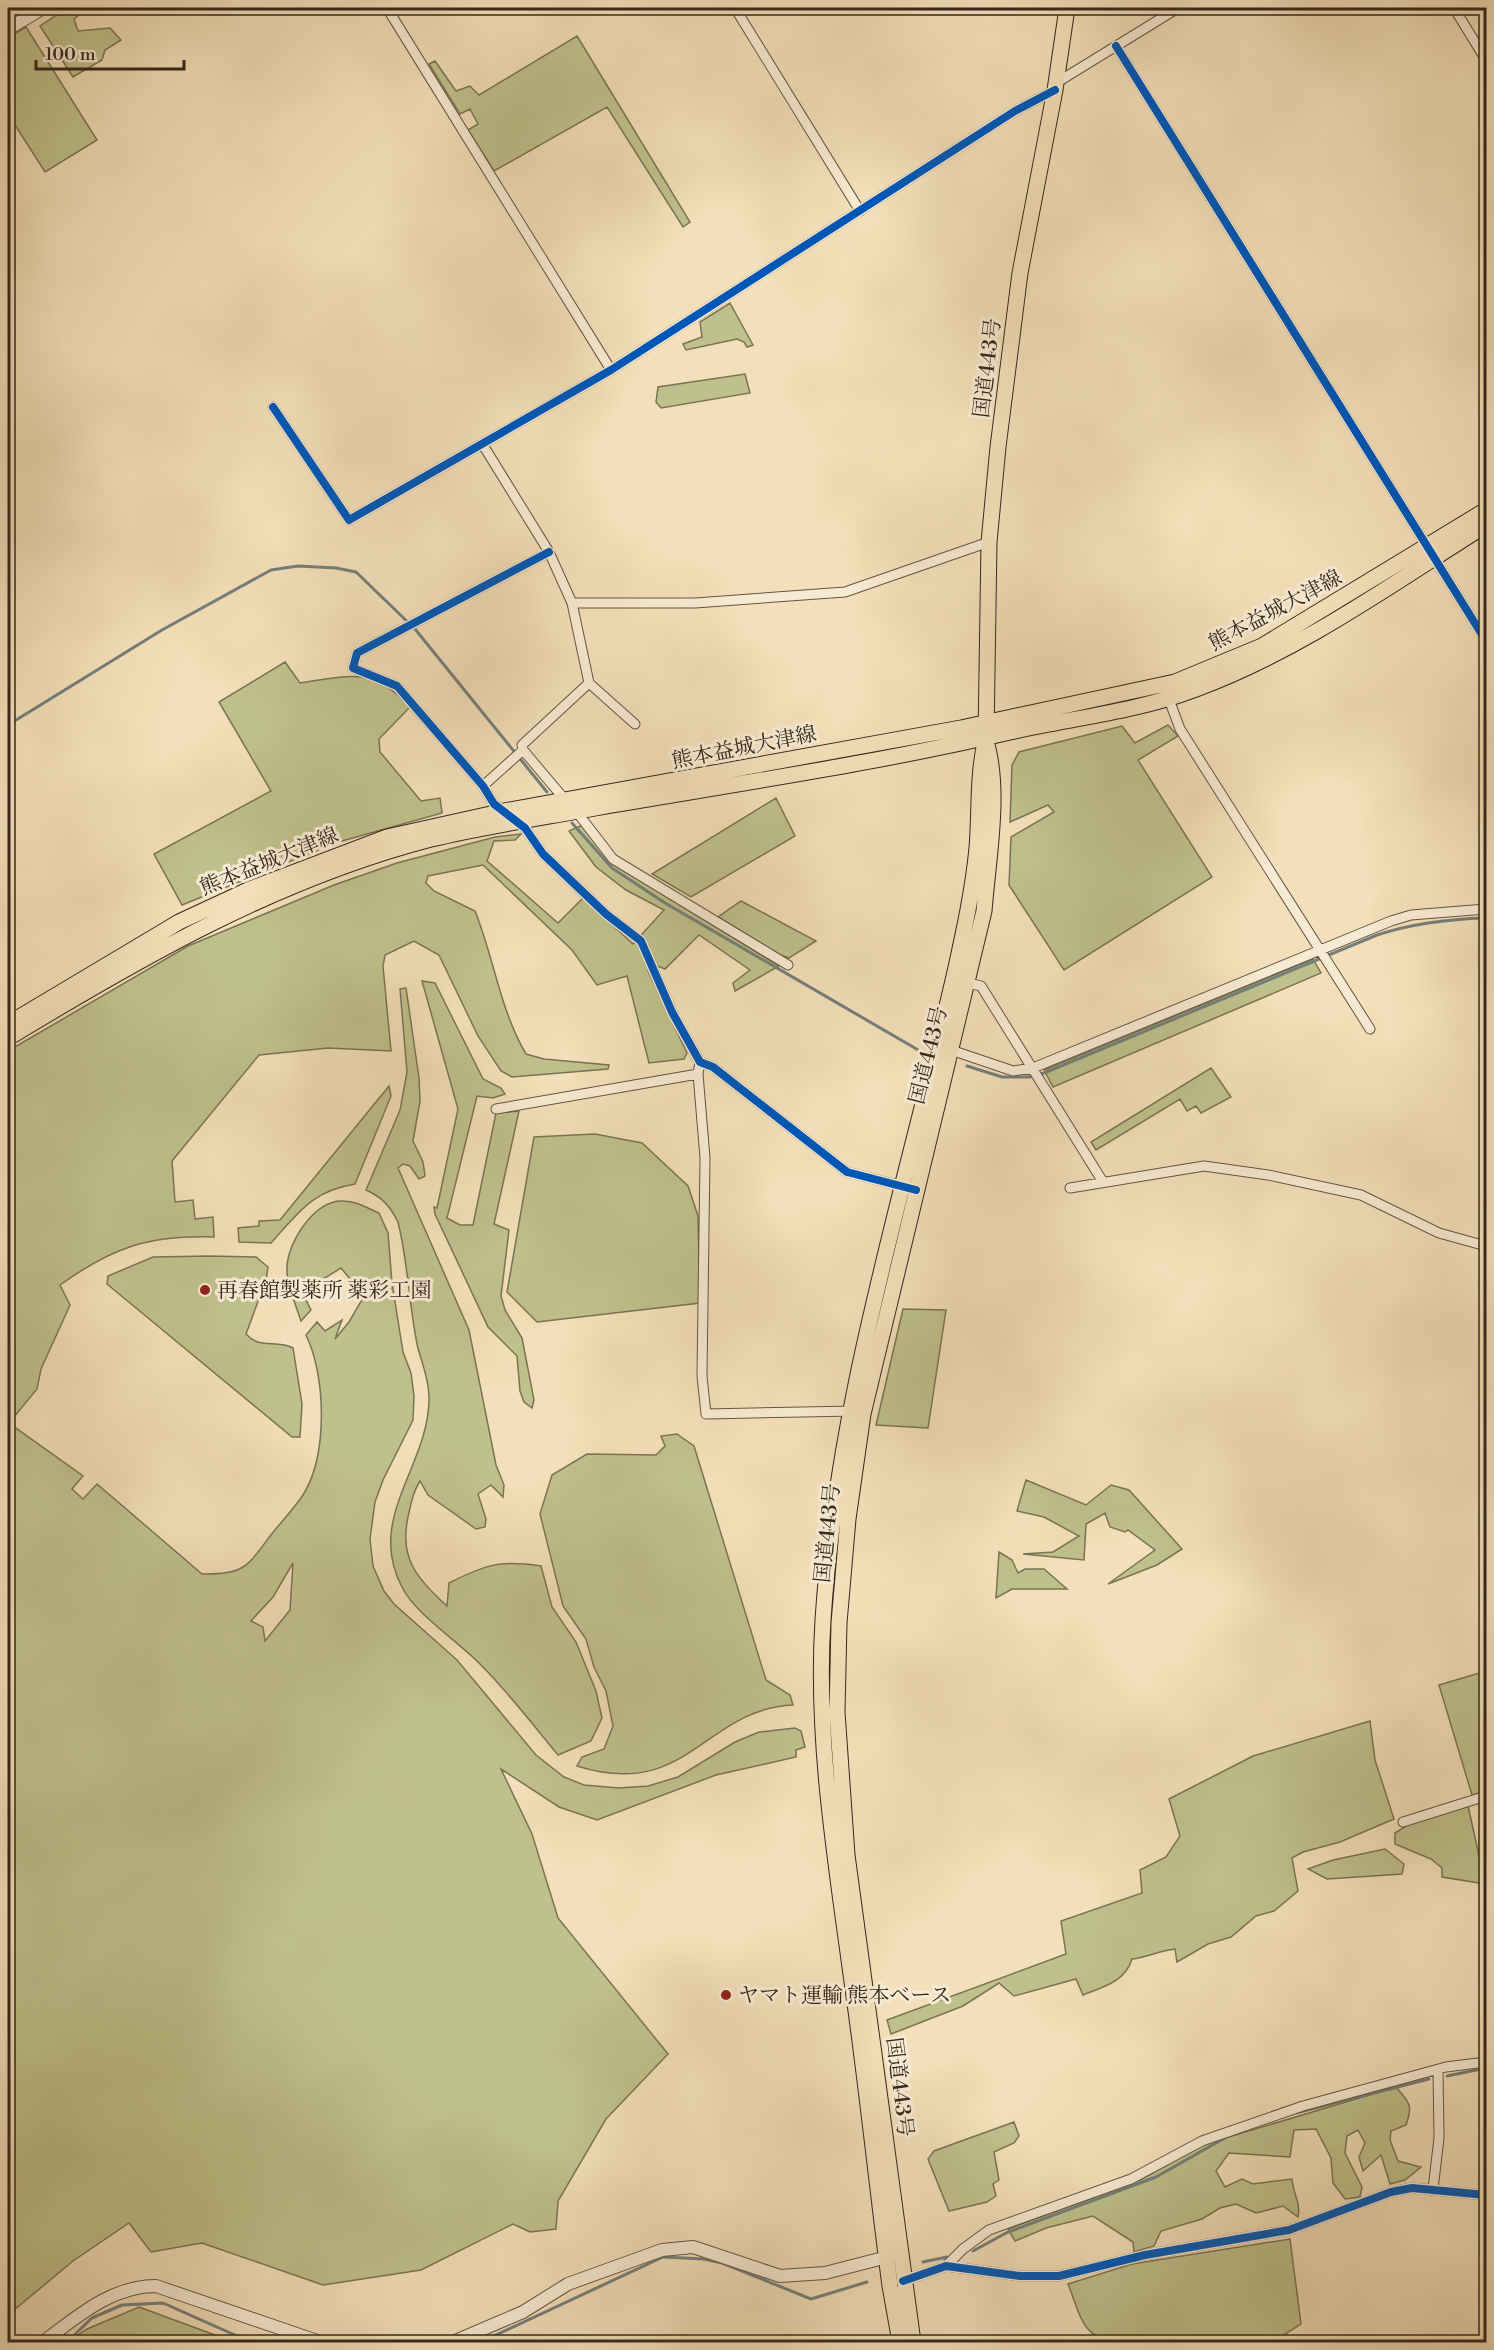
<svg xmlns="http://www.w3.org/2000/svg" width="1494" height="2350" font-family="'Libre Bodoni','Noto Serif JP',serif">
<rect width="100%" height="100%" fill="#f3dfb9"/>
<filter id="stains"><feTurbulence type="fractalNoise" baseFrequency=".00333" numOctaves="4"/><feColorMatrix values="0 0 0 0 .2 0 0 0 0 .09 0 0 0 0 .02 0 0 0 .5 -.17"/></filter>
<radialGradient id="worn" r=".72"><stop offset=".6" stop-color="#630" stop-opacity="0"/><stop offset="1" stop-color="#630" stop-opacity=".3"/></radialGradient>
<path fill="#bfc18c" stroke="#7a7454" stroke-width="1.5" fill-rule="evenodd" d="M67,8H88L74,19L78,31L110,28L121,40L105,50L102,60L73,77L40,26Z
M26,27L97,140L45,172L8,114V38Z
M577,36L690,222L683,227L607,107L494,171L468,130L478,124L470,109L460,114L429,64L435,61L456,91L470,86L479,95Z
M730,303L753,345L747,347L744,342L737,339L686,350L683,344L702,337L700,322Z
M745,374L750,393L661,408L656,402L658,387Z
M285,662L300,683C348,676 373,666 410,707L379,739L380,752L421,801L440,798L442,813L335,843L182,905L154,854L271,791L219,702Z
M1168,725L1178,736L1138,760L1212,877L1064,970L1009,885L1011,837L1054,812L1048,805L1010,822L1012,765L1019,752L1122,726L1135,743Z
M776,798L795,836L691,897L652,874Z
M583,825L612,863L779,966L735,991L733,983L750,970L699,935L665,969L655,965L648,971L687,1053L684,1059L649,1063L627,976L597,985L572,950L483,865L428,876L426,883L434,891L475,911C494,958 500,1010 526,1054L544,1059L609,1065L608,1069L512,1077L501,1071L478,1036L439,955L414,941L385,955L383,966L391,1051L328,1048L259,1055L172,1161L175,1202L193,1200L195,1219L213,1217L214,1237C149,1235 113,1247 60,1285L70,1305L41,1369L37,1389L9,1423L83,1476L72,1489L83,1499L97,1484L202,1574C248,1575 248,1564 274,1531C284,1519 295,1507 303,1495C328,1455 326,1376 306,1335L317,1322L325,1331L342,1320L335,1339L349,1322L367,1291L381,1285L358,1289L341,1268L302,1292L311,1310L301,1321C296,1305 286,1283 287,1267C288,1241 315,1200 343,1201C356,1201 367,1208 379,1213L388,1233L392,1283L403,1352L411,1373L414,1396L413,1420L383,1480L375,1502L370,1539L373,1566L384,1591L394,1604L457,1660L536,1755L564,1777L584,1785L619,1788L648,1786L678,1777L735,1742L759,1732L795,1728L801,1731L805,1747L796,1750V1757L716,1775L597,1820L559,1807L501,1769L532,1834L558,1918L668,2054L606,2119L558,2201L556,2229L530,2232L513,2224L421,2270L323,2285L202,2243L151,2252L129,2223L73,2261L8,2315V1051L188,946L334,885L397,863L495,837L521,834L515,840L494,841L487,861L558,923L583,898L633,944L664,910L626,890L596,867L569,831ZM293,1563L290,1610L265,1641L263,1627L251,1621L273,1597Z
M741,901L816,941L789,958L780,955L718,917Z
M1313,959L1321,973L1053,1087L1044,1070Z
M422,981L435,983L483,1079L501,1088L505,1094L493,1098L477,1096L447,1218L460,1225H473L496,1113L519,1111L494,1224L509,1230L501,1296L505,1310L522,1338L534,1400L532,1408L524,1402L520,1391L517,1356L488,1327L435,1214L434,1207L437,1208L458,1109Z
M406,988L419,1078L420,1101L413,1141L423,1162L425,1176L419,1179L410,1166L403,1164L398,1168L469,1330L496,1465L504,1485L503,1497L491,1485L478,1494L486,1519L485,1527L476,1529L428,1495L420,1481C413,1492 411,1503 408,1517C399,1558 417,1579 447,1606L449,1583C487,1564 499,1560 541,1566L552,1607L576,1642L596,1691L602,1718L591,1741L558,1755C533,1725 509,1693 481,1665C460,1643 416,1614 403,1589C364,1518 430,1466 429,1397C429,1377 421,1362 417,1344C409,1304 408,1262 398,1222C390,1206 382,1197 366,1190L400,1110L407,1072L400,989Z
M1211,1068L1231,1097L1201,1113L1196,1106L1187,1111L1180,1099L1096,1150L1091,1142Z
M389,1086L391,1096L355,1184C312,1191 299,1212 271,1243L239,1242L238,1228L259,1226V1221L280,1220Z
M595,1134L642,1143L688,1186L698,1216L700,1303L537,1322L507,1292L534,1137Z
M209,1256L256,1257L268,1267L266,1280L246,1334C260,1350 276,1339 293,1348L302,1404L300,1437H292L107,1284L108,1276L153,1257Z
M903,1309L946,1310L928,1428L876,1425Z
M677,1434L694,1446L766,1680L790,1695L793,1705C704,1709 688,1801 577,1766L582,1757L604,1749L613,1726L606,1691L594,1667L586,1639L563,1606L540,1514L552,1475L587,1454L656,1455L665,1446L661,1436Z
M1026,1480L1086,1505L1111,1485L1129,1490L1182,1549L1157,1565L1108,1584L1155,1550L1128,1530L1125,1532L1110,1527L1105,1513L1086,1524L1084,1560L1023,1554L1053,1552L1079,1536L1044,1517L1017,1511Z
M999,1552L1012,1560L1018,1573L1025,1569H1044L1067,1589H1012L996,1598Z
M1486,1671V1791L1472,1795L1439,1685Z
M1370,1721L1375,1760L1394,1819L1340,1842L1303,1852L1292,1858L1298,1891L1274,1911L1256,1916L1231,1937L1208,1944L1177,1962L1175,1949C1159,1951 1147,1957 1132,1959C1125,1982 1103,1987 1083,1995L1076,1979L1014,1996L999,1983L963,2006L891,2034L887,2020L1066,1954L1061,1921L1142,1893L1140,1870L1166,1857L1180,1836L1169,1799L1253,1756Z
M1468,1806L1480,1860L1486,1865V1884L1442,1877V1868L1431,1859L1395,1844V1833L1411,1823Z
M1385,1849L1404,1864L1402,1874L1327,1879L1308,1869L1333,1860Z
M1396,2087C1410,2103 1413,2105 1406,2125L1391,2131L1390,2140L1398,2161L1421,2167L1405,2180L1390,2184L1381,2155L1363,2171L1359,2157L1365,2143L1358,2130L1347,2136L1345,2153L1362,2187L1360,2197L1345,2199L1333,2183L1331,2158L1316,2129L1294,2130L1290,2157L1229,2153L1216,2171L1225,2187L1242,2179L1253,2184L1292,2179C1293,2194 1301,2202 1298,2217L1283,2206L1256,2213L1236,2204L1220,2208L1202,2219L1161,2231L1154,2246L1134,2252L1133,2242L1093,2216L1046,2228L1015,2241L1008,2229L1140,2180L1205,2144Z
M1014,2122L1019,2136L1014,2143L994,2152L999,2180L993,2184L996,2196L987,2202L949,2211L928,2159L934,2151Z
M1290,2239L1301,2324L1273,2342H1115C1080,2337 1080,2313 1068,2284L1132,2264Z
M139,2307L234,2342H68L87,2329Z"/>
<g fill="none" stroke-linecap="round" stroke-linejoin="round">
<path stroke="#747f7a" stroke-width="3" d="M8,725L162,630L271,570L298,566L336,568L356,572L415,629L547,792
M572,823L612,868L665,903L920,1051
M967,1066L1002,1077H1029L1044,1073L1377,935C1414,923 1448,919 1486,918
M1447,2076L1486,2068
M1296,2113L1429,2079
M973,2251L1008,2232L1156,2177L1230,2135
M923,2262L947,2257
M67,2342L92,2318L122,2305L163,2303L237,2336L264,2342
M481,2342L663,2257L704,2259L722,2263L811,2299L867,2282"/>
<g stroke="#645543" stroke-width="11">
<path id="minor" d="M25,8L30,16
M387,8L611,370
M735,8L860,211
M1454,8L1486,60
M1116,46L1486,641
M1056,83L1178,8
M273,407L349,520L611,370L1015,111L1055,90
M572,603H695L845,592L989,542
M589,683L635,724
M1167,694L1180,729L1370,1029
M523,750L566,801
M483,786L523,750L522,745L589,683L572,603L549,552L483,445
M576,811L613,859L788,965
M505,812L494,804L483,786L397,686L353,668L357,653L549,552
M516,821L525,828L543,854L606,914L641,941L672,1012L700,1062L713,1067L847,1172L905,1187
M968,983L981,986L1103,1182
M951,1050L1013,1071L1033,1068L1391,921L1411,915L1486,909
M700,1062L698,1074L705,1158L702,1376L706,1414L855,1411
M496,1109L698,1074
M1070,1188L1204,1166L1268,1175L1361,1195L1439,1233L1486,1246
M1403,1822L1486,1796
M1433,2189L1439,2138L1438,2070
M946,2266L963,2249L989,2230L1131,2179L1202,2141L1303,2106L1446,2067L1486,2062
M903,2281L946,2266L1020,2276H1059L1145,2255L1289,2230L1391,2192L1412,2188L1486,2195"/>
</g>
<g stroke="#645543" stroke-width="14">
<path id="tertiary" d="M8,29L43,8
M43,2342C77,2317 111,2286 156,2286L320,2342
M453,2342L523,2312L568,2284L662,2250L693,2247L780,2276L825,2273L895,2255"/>
</g>
<g stroke="#34271c" stroke-width="17">
<path id="primary" d="M8,1024L179,922L250,889L387,837L504,811L961,728L1175,682L1262,646L1486,510
M8,1038C142,957 277,879 431,839C486,826 540,818 595,808C734,784 873,764 1010,732C1072,718 1136,712 1196,689C1301,650 1392,584 1486,525"/>
</g>
<g stroke="#34271c" stroke-width="17">
<path id="trunk" d="M900,2342L890,2286C877,2187 867,2088 853,1989C837,1869 815,1741 823,1620C837,1399 906,1187 955,972C964,931 973,890 977,848C980,811 977,775 986,738L989,542L998,447L1020,273L1055,90L1067,8
M913,2342L847,1855L837,1712L839,1623L848,1519L863,1414L984,911C988,859 1001,791 986,741"/>
</g>
<use href="#minor" stroke="#f7ead2" stroke-width="9"/>
<use href="#tertiary" stroke="#f7ead2" stroke-width="12"/>
<use href="#primary" stroke="#f3dfb9" stroke-width="15"/>
<use href="#trunk" stroke="#f3dfb9" stroke-width="15"/>
<g stroke="#f7ead2" stroke-width="11">
<path id="cycleway" d="M1116,46L1486,641
M273,407L349,520L611,370L1015,111L1055,90
M549,552L357,653L353,668L397,686L483,786L494,804L525,828L543,854L606,914L641,941L672,1012L700,1062L713,1067L847,1172L916,1190
M903,2281L946,2266L1020,2276H1059L1145,2255L1289,2230L1391,2192L1412,2188L1486,2195"/>
</g>
<use href="#cycleway" stroke="#0057b8" stroke-width="8"/>
</g>
<g fill="#8f2418" stroke="#f7ead2" stroke-width="2">
<circle cx="205" cy="1290" r="6"/>
<circle cx="726" cy="1995" r="6"/>
</g>
<g text-anchor="middle" stroke-width="6" stroke-linejoin="round" paint-order="stroke">
<g font-size="21" fill="#34271c" stroke="#f7ead2">
<text transform="translate(987 368) rotate(-83)" y="7">国道443号</text>
<text transform="translate(1275 610) rotate(-28)" y="7">熊本益城大津線</text>
<text transform="translate(744 747) rotate(-11)" y="7">熊本益城大津線</text>
<text transform="translate(269 861) rotate(-22)" y="7">熊本益城大津線</text>
<text transform="translate(928 1055) rotate(-76)" y="7">国道443号</text>
<text transform="translate(827 1533) rotate(-84)" y="7">国道443号</text>
<text transform="translate(900 2087) rotate(83)" y="7">国道443号</text>
</g>
<g font-size="21" fill="#34271c" stroke="#f7ead2" text-anchor="start">
<text x="217" y="1297">再春館製薬所 薬彩工園</text>
<text x="738" y="2002">ヤマト運輸 熊本ベース</text>
</g>
</g>
<rect width="1494" height="2350" fill="none" stroke="#f3dfb9" stroke-width="30"/>
<rect x="9" y="9" width="1476" height="2332" fill="none" stroke="#34271c" stroke-width="3"/>
<rect x="15" y="15" width="1464" height="2320" fill="none" stroke="#34271c" stroke-width="1.5"/>
<path d="M36 60v9h148v-9" fill="none" stroke="#34271c" stroke-width="3"/>
<text x="45" y="60" font-size="18" fill="#34271c" stroke="#f7ead2" stroke-width="4.5" paint-order="stroke">100 m</text>
<rect width="100%" height="100%" filter="url(#stains)"/>
<rect width="100%" height="100%" fill="url(#worn)"/>
</svg>
